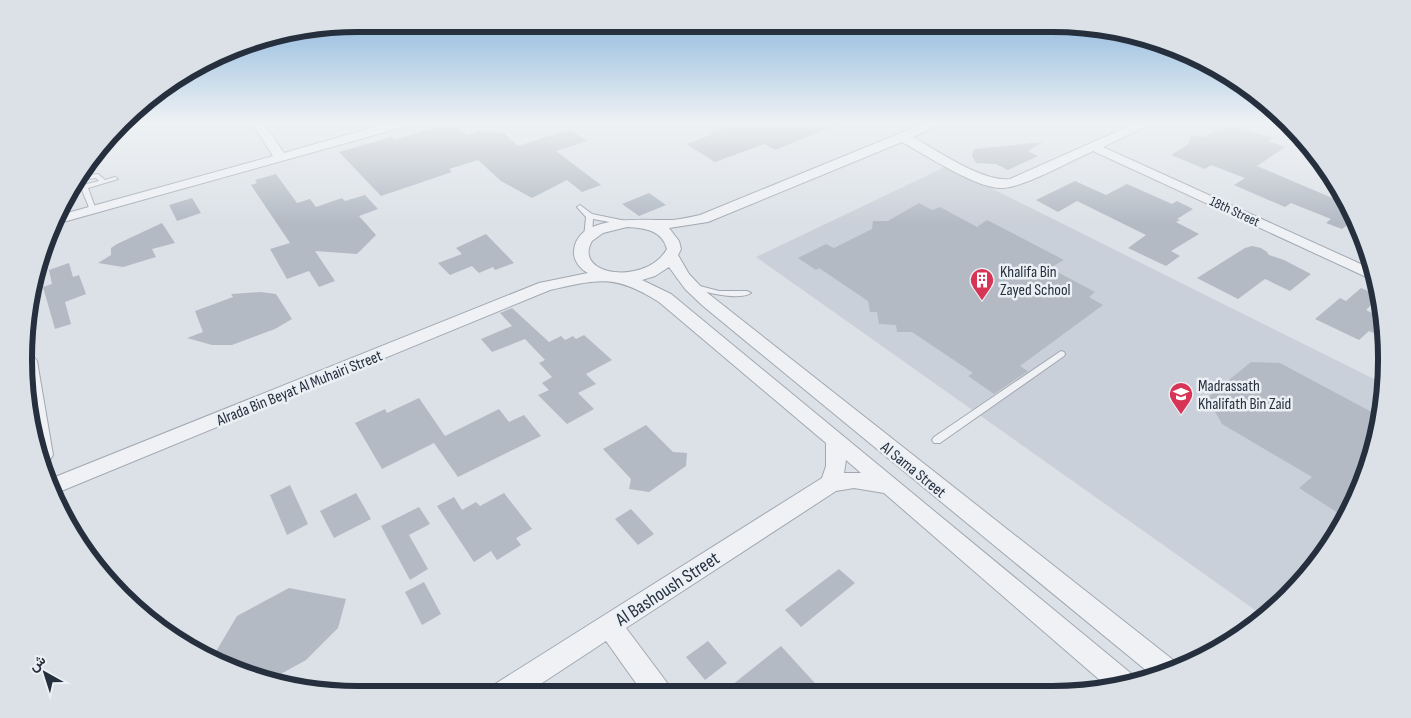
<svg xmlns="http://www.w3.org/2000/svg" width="1411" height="718" font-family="'Sofia Sans Condensed',Vazirmatn,sans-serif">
<rect width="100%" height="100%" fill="#dce1e7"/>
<path fill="#cad0d9" d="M947,166L1386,385L1376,445L1353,507L1304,580L1265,617L756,257Z"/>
<path fill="#b3bac4" d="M454,124L467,135L479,131L504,133L518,146L570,129L587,141L556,151L601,185L582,192L567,180L532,198L501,181L478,160L449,169L452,172L381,196L339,152L391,137L395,140L439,126L441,128Z
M734,124H838L775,150L764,144L715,162L686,144L713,134L710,132Z
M1229,124L1273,138L1268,141L1285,147L1257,166L1349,205L1355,219L1342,229L1326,223L1331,219L1291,203L1285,207L1234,185L1245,178L1211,165L1205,169L1171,155L1187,145L1192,135L1204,137Z
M1043,142L1028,151L1038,156L1008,170L996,164L976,163L972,156L974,149Z
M276,174L297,203L310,199L316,207L342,198L345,201L365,195L378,209L359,216L376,235L357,254L315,251L335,281L319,287L309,271L287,279L270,249L290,243L251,185L257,183L255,180Z
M1075,181L1106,195L1127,184L1172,204L1177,201L1193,209L1177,219L1180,220L1176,222L1199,234L1171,251L1180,256L1166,266L1128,248L1146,235L1077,201L1058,212L1036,200Z
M649,193L666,205L639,216L622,204Z
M192,198L201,213L177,221L169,205Z
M919,203L932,210L940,207L977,227L987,220L1064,260L1050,268L1095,292L1089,297L1103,305L1020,366L1028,371L994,394L968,376L973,373L912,332H897L896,325L879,324L877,312H870L868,301L819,268L816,270L798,258L826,244L834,248L872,229L873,221H888Z
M162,223L175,243L152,249L156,257L123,267L98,263L111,255V248L117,244Z
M486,234L514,263L495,270L493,267L479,273L472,266L450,275L438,263L462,254L456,248Z
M1252,246L1261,248L1267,252L1269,255L1284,260L1311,274L1290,291L1265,279L1238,299L1197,278L1245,248Z
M69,263L73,277L79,275L86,294L65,302L71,324L55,329L43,287L52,284L49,270Z
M1361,288L1380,296L1366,310L1384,319L1385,338L1369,331L1359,340L1315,319L1340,298L1346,301Z
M261,292L276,294L292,319L275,329L232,345H212L187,338L203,332L195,311L233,297L231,294Z
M512,308L549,342L561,336L565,340L573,336L576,339L584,335L612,360L586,374L596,384L578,393L594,409L567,424L538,395L549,390L542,383L552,377L539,363L545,360L525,339L492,352L481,339L512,326L500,313Z
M1251,362L1280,363L1381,417L1376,445L1353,507L1346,518L1299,488L1312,477L1222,424L1207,398Z
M419,398L445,436L499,409L509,422L524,415L541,436L458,477L434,443L382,469L355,423L385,409L387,413Z
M646,425L673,452L687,453L686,466L649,492L629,489L631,479L603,449Z
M290,485L308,524L287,535L270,495Z
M356,493L371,519L334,538L320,511Z
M504,493L532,529L516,538L521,545L497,560L491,551L474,562L437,506L454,497L462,510L476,502L480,506Z
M419,507L430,524L409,535L428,569L410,580L381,526Z
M631,509L654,534L638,545L615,519Z
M839,569L855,583L801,627L785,610Z
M424,582L441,614L422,625L405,592Z
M289,588L346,599L338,628L306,660L268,681L211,660L237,616Z
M708,641L727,663L705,680L686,657Z
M781,646L823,692H739L732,685Z"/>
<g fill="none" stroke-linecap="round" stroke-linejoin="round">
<g stroke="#a1a8b1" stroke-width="2">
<path id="lane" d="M98,174L105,180L115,177L118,179L88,188L96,210L93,212L90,210L82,190L68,193L71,188L99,181L96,178L77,180L80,176Z
M580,205L592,214L626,221L630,223L626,225L593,219L592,237L588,239H585L584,237L586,217L577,207Z
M693,285H696L719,291H747L751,293C739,301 707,292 693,289L692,287Z
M1061,351L1064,352L1065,354L1064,356L940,443H934L932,440L934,437Z"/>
</g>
<g stroke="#a1a8b1" stroke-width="2">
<path id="street" d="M252,123H264L284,153L388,123H409L407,126L56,224L60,215L273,156Z
M925,123H943L913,137C936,150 984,183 1010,179L1136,123H1153L1103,147L1374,270L1375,281L1093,151C1071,161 1026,186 1004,188C978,190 926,155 902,142L708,222L669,228L679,241L681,249L678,255L689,274L705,291L1177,663L1179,669L1153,676L703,306L685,289L669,267L655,276L642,280L671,294L1133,675L1135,681L1109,688L884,493L854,488L836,491L626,628L668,684L672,693H643L606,641L527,693H491L495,684L822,478L826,466V443L659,302C615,274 599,279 550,290L54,494L50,479L539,283L588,273C580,269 573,260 574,251C577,212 647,221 673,220C682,219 691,217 700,215ZM627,227C645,228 662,230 667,249C646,286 572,276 592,241L603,233ZM846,460L861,473H844Z
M28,355L34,357L37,361L53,455L50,460L45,462L27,402Z"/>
</g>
<use href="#lane" fill="#eff1f5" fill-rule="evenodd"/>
<use href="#street" fill="#eff1f5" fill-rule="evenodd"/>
</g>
<linearGradient id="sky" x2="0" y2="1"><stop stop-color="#86b3dc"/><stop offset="0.55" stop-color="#eff2f4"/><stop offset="1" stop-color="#eff2f4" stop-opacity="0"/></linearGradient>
<rect width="1411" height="224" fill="url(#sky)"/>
<defs>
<g id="building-pin" transform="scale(1.25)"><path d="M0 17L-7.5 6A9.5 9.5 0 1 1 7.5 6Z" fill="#d83556" stroke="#ebf0f5"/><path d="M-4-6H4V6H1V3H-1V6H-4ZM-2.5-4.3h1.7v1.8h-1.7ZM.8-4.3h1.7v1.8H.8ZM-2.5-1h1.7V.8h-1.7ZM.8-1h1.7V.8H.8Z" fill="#fff"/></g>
<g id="university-pin" transform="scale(1.25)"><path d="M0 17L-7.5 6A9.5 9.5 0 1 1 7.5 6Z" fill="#d83556" stroke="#ebf0f5"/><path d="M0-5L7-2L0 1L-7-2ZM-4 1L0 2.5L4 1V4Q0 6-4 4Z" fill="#fff"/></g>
</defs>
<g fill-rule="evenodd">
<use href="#building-pin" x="982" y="280"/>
<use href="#university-pin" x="1181" y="394"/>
</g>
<g text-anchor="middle" stroke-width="5" stroke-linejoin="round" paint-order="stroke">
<g font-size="14" fill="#252f3e" stroke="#ebf0f5">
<text transform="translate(1235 211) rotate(25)" y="5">18th Street</text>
</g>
<g font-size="16" fill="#252f3e" stroke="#ebf0f5" text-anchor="start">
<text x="1000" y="277">Khalifa Bin<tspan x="1000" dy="18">Zayed School</tspan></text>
<text x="1198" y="391">Madrassath<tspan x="1198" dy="18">Khalifath Bin Zaid</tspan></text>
</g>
<g font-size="16" fill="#252f3e" stroke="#ebf0f5">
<text transform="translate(299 387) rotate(-22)" y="6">Alrada Bin Beyat Al Muhairi Street</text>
<text transform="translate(914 469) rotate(39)" y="6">Al Sama Street</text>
</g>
<g font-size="19" fill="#252f3e" stroke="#ebf0f5">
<text transform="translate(667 588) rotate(-33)" y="7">Al Bashoush Street</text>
</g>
</g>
<path d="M0 0H1411V718H0ZM358 32H1052A326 326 0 0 1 1378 358V360A326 326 0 0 1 1052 686H358A326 326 0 0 1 32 360V358A326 326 0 0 1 358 32Z" fill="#dbe1e6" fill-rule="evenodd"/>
<path fill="none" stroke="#252f3e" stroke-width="6" d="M358 32H1052A326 326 0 0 1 1378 358V360A326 326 0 0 1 1052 686H358A326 326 0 0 1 32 360V358A326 326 0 0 1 358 32Z"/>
<g transform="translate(45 673) rotate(321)" stroke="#ebf0f5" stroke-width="4" paint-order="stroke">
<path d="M0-4L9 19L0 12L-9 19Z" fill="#252f3e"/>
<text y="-8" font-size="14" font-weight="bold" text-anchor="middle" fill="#252f3e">ش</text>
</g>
</svg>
